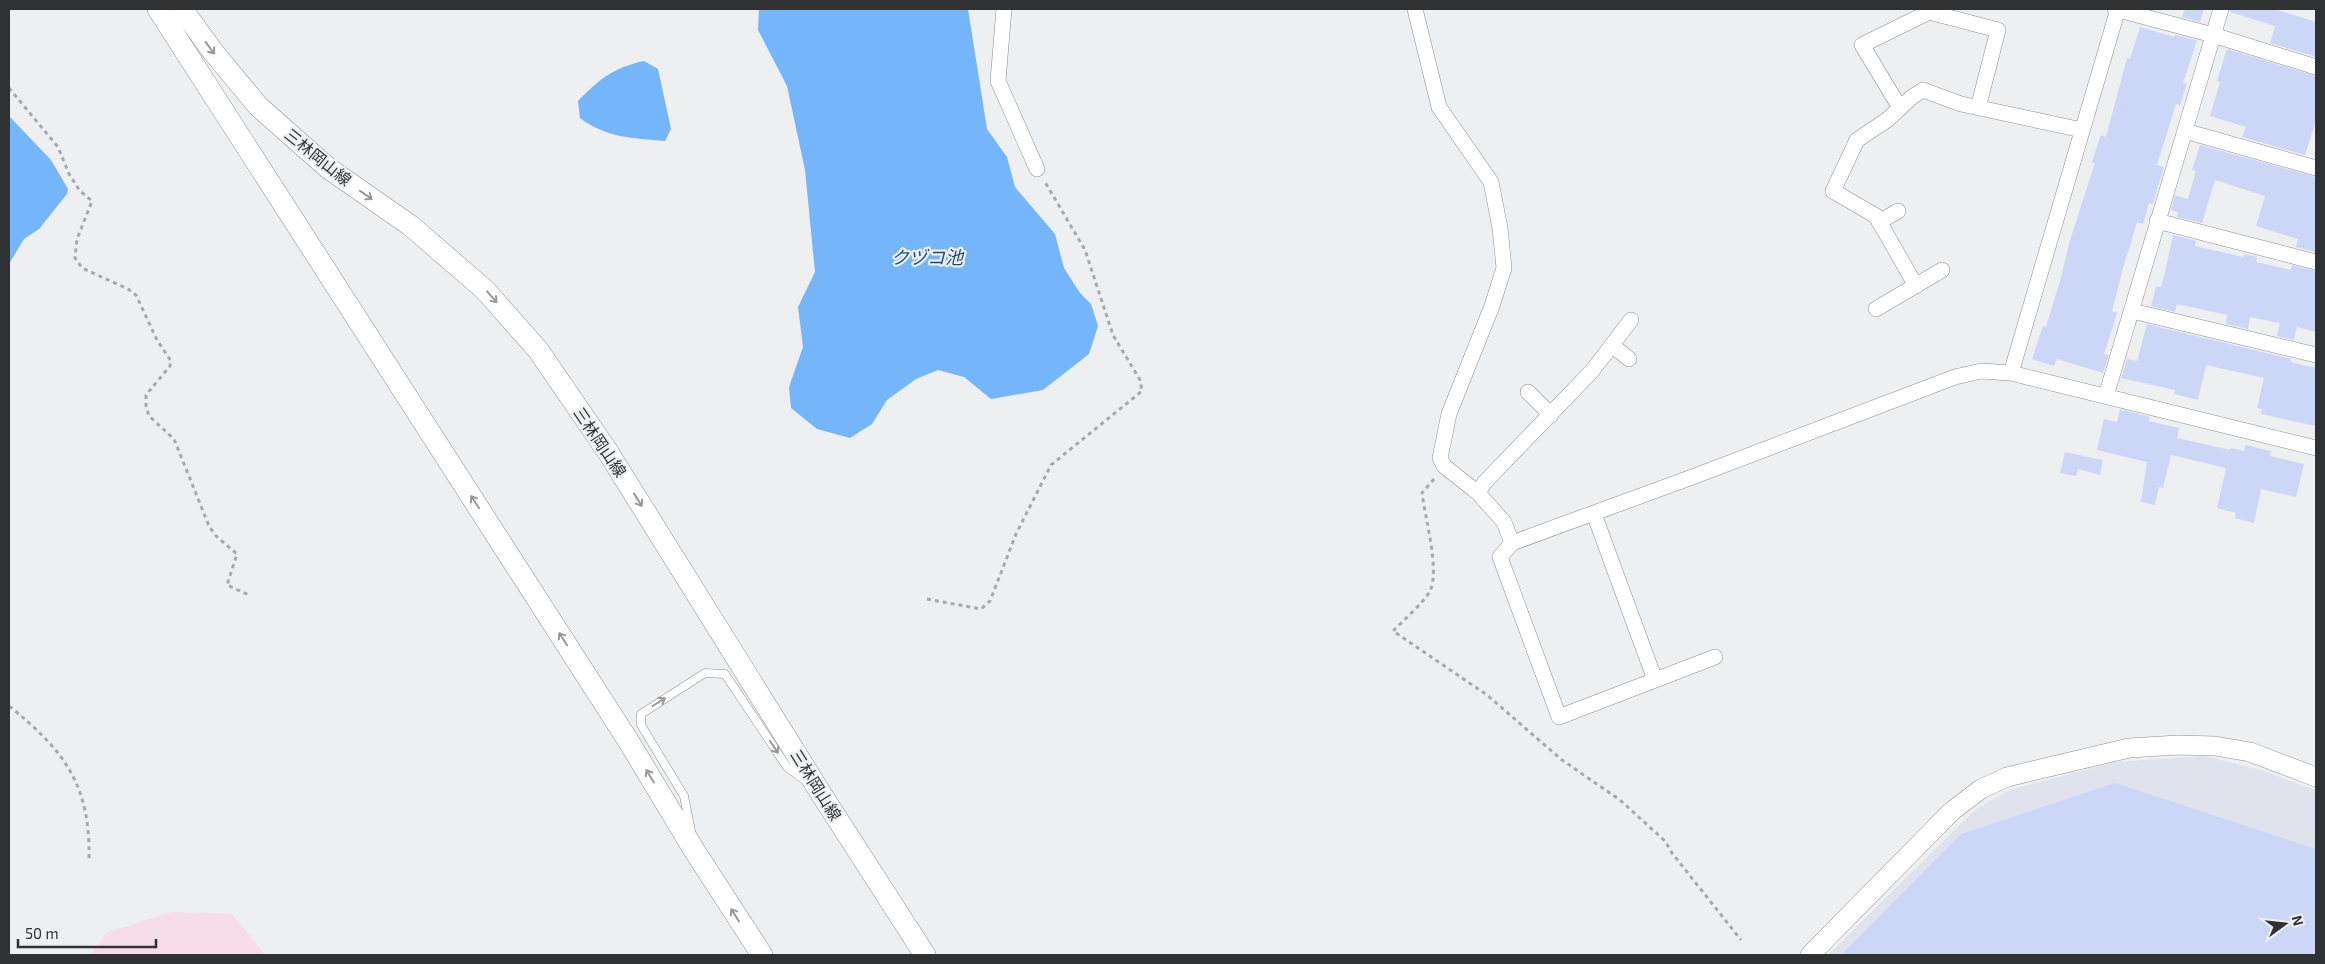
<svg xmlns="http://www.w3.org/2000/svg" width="2325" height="964" font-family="'Exo 2','Noto Sans JP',sans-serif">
<rect width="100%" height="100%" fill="#eeeff1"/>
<path fill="#e0e3ed" d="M2204,756L2260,770L2316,790V955H1828L1975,810L2009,790L2115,762Z"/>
<path fill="#f6dde8" d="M171,912L232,914L265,955H91L106,933Z"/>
<path fill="#74b6f9" d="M759,9H968L987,129L1007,157L1015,187L1055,234L1064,268L1080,293L1091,304L1098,326L1089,354L1043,390L991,399L964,377L938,370L916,379L887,400L872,424L850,438L817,429L791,408L789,387L803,347L798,307L815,272L805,170L787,86L758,30Z
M644,61L658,69L671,129L665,141C633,138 606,138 580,118L578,101C600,79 612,68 644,61Z
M9,116L51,160L68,189L67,194L39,229L24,239L9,264Z"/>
<path fill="#ccd7f8" d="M2185,9H2204L2200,22L2182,17Z
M2230,9H2274L2316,22V57L2270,43L2275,26L2230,12Z
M2140,27L2174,37L2175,35L2197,40L2183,83L2187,84L2180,105L2176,104L2157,165L2164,167L2153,204L2149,203L2143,224L2137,222L2122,272L2112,311L2117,313L2104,354L2109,355L2103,373L2057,359L2054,366L2032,359L2043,326L2046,327L2060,281L2070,240L2095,163L2092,162L2101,135L2106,137L2127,58L2130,59Z
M2227,49L2316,76V120L2305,155L2242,137L2246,127L2210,116L2220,82L2217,81Z
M2200,145L2316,177V252L2296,247L2298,239L2256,226L2265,196L2215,180L2202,223L2177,217L2178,212L2171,210L2175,195L2188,199L2196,171L2192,170Z
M2173,235L2196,241L2195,246L2243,257L2244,254L2257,257L2256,262L2291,270L2292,265L2316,271V332L2297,327L2294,340L2277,336L2280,323L2250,317L2248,329L2226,324L2227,315L2177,304L2175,312L2151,306L2156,286L2161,287L2165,273Z
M2147,324L2291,359V362L2316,368V426L2261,414L2262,409L2257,408L2264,378L2206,365L2198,400L2174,394L2175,390L2121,378L2127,359L2137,361Z
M2120,409L2150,417L2149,421L2179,428L2177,438L2230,450L2231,448L2244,451L2245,445L2271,451L2270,456L2304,464L2296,497L2261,489L2254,523L2235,518L2236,513L2217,508L2226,468L2171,455L2163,488L2159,487L2155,505L2141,502L2147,462L2097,450L2104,419L2117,422Z
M2065,452L2103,460L2100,475L2078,469L2076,476L2060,473Z
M2115,783L2316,849V955H1841L1961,834Z"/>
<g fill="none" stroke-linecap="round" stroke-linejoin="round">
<g stroke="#8d8e90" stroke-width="9">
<path id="service" d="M691,831L684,796L641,725V714L705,673L725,674L787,767L803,779"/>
</g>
<g stroke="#8d8e90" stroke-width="16">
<path id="minor" d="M1004,9L998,81L1037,169
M1415,9L1439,107L1491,182L1500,228L1504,268L1492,306L1449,414L1440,458L1444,466L1478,493L1504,522L1512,543
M2115,9L2213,35L2316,67
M1900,108L1862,45L1929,12L1998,30L1978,108
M2185,131L2316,168
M2157,221L2316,262
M1879,222L1898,211
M1916,286L1876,216L1833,191L1857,140L1887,120L1912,97L1923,90L1961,104L2082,130
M1876,309L1942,270
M2132,311L2316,355
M1612,345L1629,359
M2011,373L2118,9
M1528,392L1551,415
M2106,396L2221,9
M1478,493L1484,483L1592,371L1631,320
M1594,514L1655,680
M1715,657L1559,717L1500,557L1512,543L1695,476L1955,377L1981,371L2011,373L2316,448"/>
</g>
<g stroke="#8d8e90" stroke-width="20">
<path id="tertiary" d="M1810,955L1952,811L1981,789L2007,777L2129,748L2178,745L2215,746L2250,752L2316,777"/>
</g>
<g stroke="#8d8e90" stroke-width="22">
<path id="secondary" d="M158,9L629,742L694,850L762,955
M182,9L214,53L258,106L328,168L411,226L485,290L538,350L608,452L820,792L925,955"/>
</g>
<path stroke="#a8a9aa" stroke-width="3" stroke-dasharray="4 4" stroke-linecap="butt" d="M9,88L58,147L69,174L80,191L92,201L77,239L75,258L82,268L128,289L136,295L157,340L171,361L170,366L146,395V406L149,416L174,439L209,526L216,536L237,554L227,585L249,595
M1434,479L1422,493C1425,518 1440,570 1430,591C1425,601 1402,622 1393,631L1487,695L1562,760L1620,800L1665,841L1672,853L1741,940
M927,599L981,609L990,601L1016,534L1051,465L1142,391L1140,380L1113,335L1085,250L1045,182
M9,706C65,751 91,786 89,861"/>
<use href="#service" stroke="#fff" stroke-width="8"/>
<use href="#minor" stroke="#fff" stroke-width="15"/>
<use href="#tertiary" stroke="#fff" stroke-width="19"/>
<use href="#secondary" stroke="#fff" stroke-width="21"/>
</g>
<defs><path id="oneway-shaft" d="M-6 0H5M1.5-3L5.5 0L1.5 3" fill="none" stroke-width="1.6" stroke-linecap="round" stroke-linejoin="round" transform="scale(1.25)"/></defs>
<g stroke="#989898">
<use href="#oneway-shaft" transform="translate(210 48) rotate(54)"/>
<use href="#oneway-shaft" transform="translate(366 195) rotate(35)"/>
<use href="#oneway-shaft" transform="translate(492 297) rotate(49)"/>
<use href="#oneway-shaft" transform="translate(638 500) rotate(58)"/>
<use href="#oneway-shaft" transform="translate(475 502) rotate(-123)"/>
<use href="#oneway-shaft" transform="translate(563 639) rotate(-123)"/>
<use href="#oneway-shaft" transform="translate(659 702) rotate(-32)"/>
<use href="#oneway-shaft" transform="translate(774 747) rotate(56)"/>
<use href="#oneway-shaft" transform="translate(650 776) rotate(-121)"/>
<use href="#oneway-shaft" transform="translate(735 915) rotate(-122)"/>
</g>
<g text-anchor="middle" stroke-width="4.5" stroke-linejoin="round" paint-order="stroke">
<g font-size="16" fill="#303132" stroke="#eeeff1">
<text transform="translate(318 157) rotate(39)" y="6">三林岡山線</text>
<text transform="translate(600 442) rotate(56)" y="6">三林岡山線</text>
<text transform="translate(816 785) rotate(58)" y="6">三林岡山線</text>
</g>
<g font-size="18" font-style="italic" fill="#1e4c78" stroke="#eeeff1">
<text x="927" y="264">クヅコ池</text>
</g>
</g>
<rect width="2325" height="964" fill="none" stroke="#303132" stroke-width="20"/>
<g transform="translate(2285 924) rotate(75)" stroke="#eeeff1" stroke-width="4" paint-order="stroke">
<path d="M0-4L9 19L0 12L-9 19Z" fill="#303132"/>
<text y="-8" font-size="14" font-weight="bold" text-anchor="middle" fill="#303132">N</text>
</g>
<path d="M18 939v8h138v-8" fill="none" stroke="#303132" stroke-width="2.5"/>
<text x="25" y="939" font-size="15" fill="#303132" stroke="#eeeff1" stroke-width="4" paint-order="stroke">50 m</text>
</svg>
